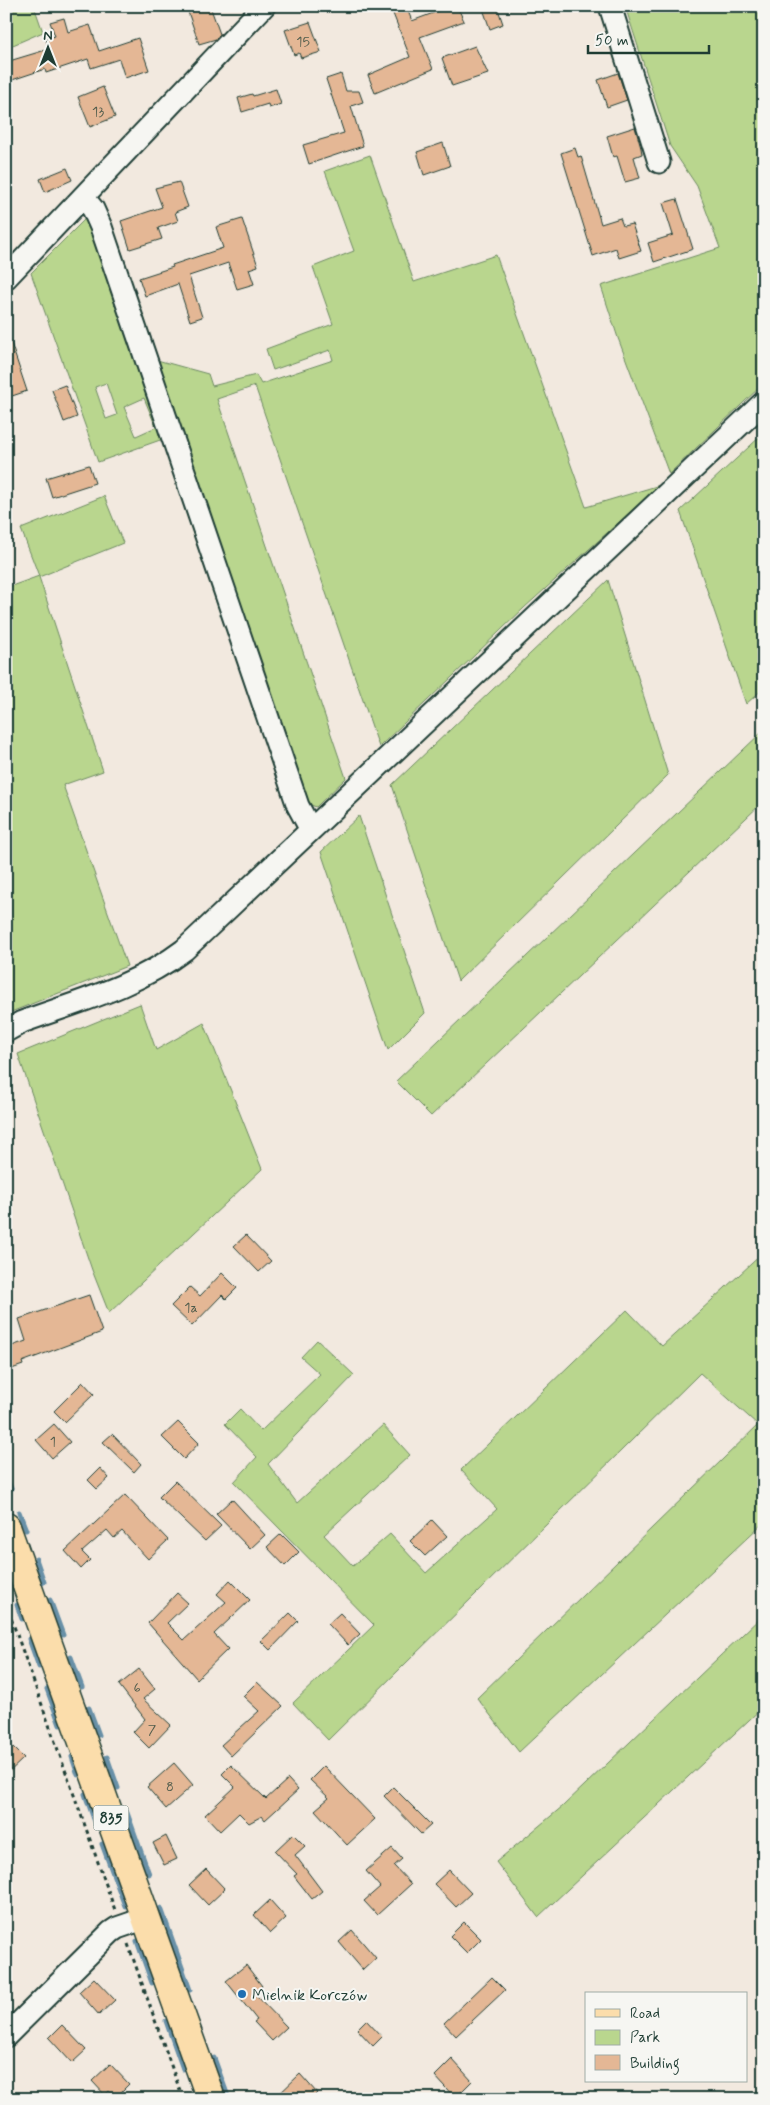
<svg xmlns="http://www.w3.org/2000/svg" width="770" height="2105" font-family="Mynerve,sans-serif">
<rect width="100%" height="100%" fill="#f2e9df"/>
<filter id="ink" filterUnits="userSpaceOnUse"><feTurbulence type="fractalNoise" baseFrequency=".02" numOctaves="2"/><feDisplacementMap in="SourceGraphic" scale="10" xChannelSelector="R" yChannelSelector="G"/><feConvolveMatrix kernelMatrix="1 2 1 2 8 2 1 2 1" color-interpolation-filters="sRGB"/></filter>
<g filter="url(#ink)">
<path fill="#b9d68e" stroke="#6c8a61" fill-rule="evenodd" d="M6,6H34L43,32L6,48Z
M625,6H764V383L669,474L618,338L601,286L720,248L697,186L670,146Z
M370,155L414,282L496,255L586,507L660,485L524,608L379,747L255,386L217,399L346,778L316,807L306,803L157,360L208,374L212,386L256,375L261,384L333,360L330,350L273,370L266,349L333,324L313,267L354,251L325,171Z
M87,217L163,439L98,462L31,273ZM106,383L117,415L106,419L95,387ZM144,398L156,427L136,436L124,407Z
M764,433V688L746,704L680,511Z
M104,496L123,543L39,577L103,771L63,785L127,966L6,1014V588L39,576L21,529Z
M608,580L668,775L458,981L392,785Z
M764,730V801L431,1116L396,1081Z
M359,816L425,1013L388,1050L321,852Z
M140,1004L156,1050L204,1023L262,1169L109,1313L92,1270L18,1054Z
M764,1252V1522L519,1752L477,1698L758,1425L700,1373L328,1740L293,1703L374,1625L234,1482L257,1457L225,1424L240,1409L261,1431L320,1374L301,1357L317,1340L354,1375L268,1464L297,1503L383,1425L410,1455L324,1535L353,1566L390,1534L426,1573L497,1509L461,1470L627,1310L662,1346Z
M764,1614V1706L538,1917L496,1862L563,1806Z"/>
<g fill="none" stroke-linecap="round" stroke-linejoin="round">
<path stroke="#6890a7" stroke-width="5" d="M6,1476L11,1489
M19,1512L26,1530
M36,1559L44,1582
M50,1600L63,1635
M17,1605L22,1619
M29,1639L39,1667
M71,1657L82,1687
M47,1689L60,1725
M89,1708L99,1735
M72,1757L78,1775
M107,1757L118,1788
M85,1794L95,1822
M126,1810L149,1874
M102,1844L125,1906
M161,1908L190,1990
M137,1941L152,1983
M166,2021L183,2069
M214,2058L229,2099
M192,2095L194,2099"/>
</g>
<path fill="#e4b795" stroke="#1f3d34" d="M186,6H210L220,34L216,39L199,44Z
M390,6H406L412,21L452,6H457L464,21L420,37L433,69L375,93L368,75L410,57Z
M482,6H497L503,24L490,29Z
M64,18L68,32L90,25L99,51L138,38L149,70L125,78L119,59L91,68L88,59L46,73L45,69L6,82V62L49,49L46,39L55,36L50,22Z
M310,22L321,52L301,58L299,53L294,55L285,30Z
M475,46L488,74L452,86L442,58Z
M618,73L627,100L607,107L598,80Z
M341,74L346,91H359L363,102L351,106L363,146L309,164L303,145L344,133L326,79Z
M103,87L115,117L90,127L78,97Z
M276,89L281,104L269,108L268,104L242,112L238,98L252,94L253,96Z
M635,127L641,148L642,154L634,157L640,178L625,182L617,156L613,157L607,136Z
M443,143L450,166L424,175L417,152Z
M575,148L578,157L581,156L601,224L620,218L623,226L632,224L641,251L619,258L616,248L593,256L561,153Z
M67,168L72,180L45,192L40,179Z
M179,182L188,207L175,212L178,221L158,228L162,239L130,249L121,221L162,207L155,188Z
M677,199L693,249L654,262L648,243L673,235L663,203Z
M242,219L258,266L249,269L254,284L237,289L228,263L189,276L202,317L190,321L178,284L145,296L139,278L173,267L172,265L223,248L216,227Z
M9,337L27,391L6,398V338Z
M65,385L77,417L64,422L52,390Z
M89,465L95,483L52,497L46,478Z
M246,1235L271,1261L259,1272L234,1246Z
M222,1273L237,1288L226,1299L222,1295L192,1326L171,1306L190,1287L200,1296Z
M89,1295L102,1332L22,1362L23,1365L6,1371V1348L26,1341L19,1319Z
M83,1382L94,1394L65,1422L54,1411Z
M178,1422L199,1443L184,1459L162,1437Z
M54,1424L70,1442L52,1458L36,1440Z
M112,1434L141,1464L134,1472L103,1442Z
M100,1468L109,1478L97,1489L88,1480Z
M175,1481L221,1526L205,1541L159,1497Z
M125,1495L168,1540L148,1559L122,1531L114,1538L107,1530L82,1552L90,1560L81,1569L65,1551Z
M232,1499L265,1535L250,1549L216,1514Z
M432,1520L447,1536L425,1556L410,1541Z
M281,1534L299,1552L285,1566L267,1547Z
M230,1580L250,1600L214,1634L228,1649L197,1679L148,1623L177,1593L188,1603L167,1623L184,1640L226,1602L217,1594Z
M290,1613L298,1621L270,1650L261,1641Z
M340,1613L360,1634L348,1645L328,1624Z
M139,1669L155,1689L143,1699L171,1725L149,1748L133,1732L145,1719L119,1685Z
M257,1682L283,1706L231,1756L221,1745L259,1711L243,1696Z
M6,1740L24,1758L6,1775Z
M174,1763L193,1785L166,1809L147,1787Z
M231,1765L266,1799L288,1779L298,1790L265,1820L262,1816L249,1823L239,1813L220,1831L205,1815L235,1787L222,1774Z
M324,1766L375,1819L347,1845L315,1810L329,1798L310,1780Z
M393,1787L431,1825L421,1834L384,1796Z
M293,1834L305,1846L295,1855L322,1891L312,1899L294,1876L297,1874L275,1851Z
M166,1836L177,1859L164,1865L153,1843Z
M392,1848L402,1859L394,1866L411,1884L377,1915L364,1901L380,1887L366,1871Z
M206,1869L225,1889L208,1905L189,1885Z
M449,1870L471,1893L456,1907L434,1884Z
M270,1900L286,1918L270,1933L254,1915Z
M464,1922L481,1939L467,1953L450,1936Z
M352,1930L376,1958L363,1970L339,1942Z
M246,1965L262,1986L254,1993L287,2027L272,2041L254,2022L257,2020L226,1981Z
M492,1977L505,1990L456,2036L444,2023Z
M94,1978L115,2000L99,2015L79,1992Z
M366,2020L382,2037L373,2046L357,2029Z
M62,2025L86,2050L72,2063L49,2038Z
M452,2059L472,2081L455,2098L435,2076Z
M110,2064L129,2084L115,2098L109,2091L105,2095L92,2081Z
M300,2074L317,2093L311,2099H274Z"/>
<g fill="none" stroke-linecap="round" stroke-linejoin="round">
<g stroke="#1f3d34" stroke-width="25">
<path id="minor" d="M610,6L659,162
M83,197L93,209L101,227L298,806L311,830
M6,278L264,6
M6,1031L22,1022C77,1002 137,986 184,950L764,402
M6,2036L111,1932L117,1928L146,1918"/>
</g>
<g stroke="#1f3d34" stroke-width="31">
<path id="major" d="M6,1527L211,2099"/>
</g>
<path stroke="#1f3d34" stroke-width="3" stroke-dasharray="4 4" stroke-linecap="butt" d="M6,1604L115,1910
M128,1944L183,2099"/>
<use href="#minor" stroke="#f6f6f2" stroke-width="21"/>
<use href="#major" stroke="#fbddab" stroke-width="28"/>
</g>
</g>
<circle fill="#1f6fb2" stroke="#f6f6f2" stroke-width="2" cx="242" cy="1994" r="5"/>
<g text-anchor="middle" stroke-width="4" stroke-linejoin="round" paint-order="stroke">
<g font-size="14" fill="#505c4c">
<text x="303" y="46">15</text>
<text x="98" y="116">13</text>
<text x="191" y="1312">1a</text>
<text x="53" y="1446">1</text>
<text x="137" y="1692">6</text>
<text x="152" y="1734">7</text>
<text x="170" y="1791">8</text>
</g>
<rect fill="#f6f6f2" stroke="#60746d" stroke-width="1" x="93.5" y="1805.5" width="35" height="25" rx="4"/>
<g font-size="15" font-weight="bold" fill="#1f3d34">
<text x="111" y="1823">835</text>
</g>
<g font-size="16" fill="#1f3d34" stroke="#f6f6f2" text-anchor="start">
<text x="252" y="2000">Mielnik Korczów</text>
</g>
</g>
<rect width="770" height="2105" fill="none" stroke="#f6f6f2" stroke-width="25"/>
<rect x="12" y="12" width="745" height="2080" fill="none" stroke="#1f3d34" stroke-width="2" filter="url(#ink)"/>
<rect x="585" y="1992" width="162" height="90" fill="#f6f6f2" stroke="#a0aca6"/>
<rect x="595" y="2009" width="25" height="8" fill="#fbddab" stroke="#a0aca6"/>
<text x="630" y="2018" font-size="15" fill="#1f3d34">Road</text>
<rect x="595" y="2030" width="25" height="15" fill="#b9d68e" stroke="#a0aca6"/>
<text x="630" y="2042" font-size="15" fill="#1f3d34">Park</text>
<rect x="595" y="2055" width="25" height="15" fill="#e4b795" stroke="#a0aca6"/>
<text x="630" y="2068" font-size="15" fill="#1f3d34">Building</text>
<g transform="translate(48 48)" stroke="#f6f6f2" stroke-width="4" paint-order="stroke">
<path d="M0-4L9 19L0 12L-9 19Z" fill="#1f3d34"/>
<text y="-8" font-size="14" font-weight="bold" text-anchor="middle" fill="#1f3d34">N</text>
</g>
<path d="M588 45v8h121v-8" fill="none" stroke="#1f3d34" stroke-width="2.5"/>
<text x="595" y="45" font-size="15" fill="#1f3d34" stroke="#f6f6f2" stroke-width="4" paint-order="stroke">50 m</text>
</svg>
